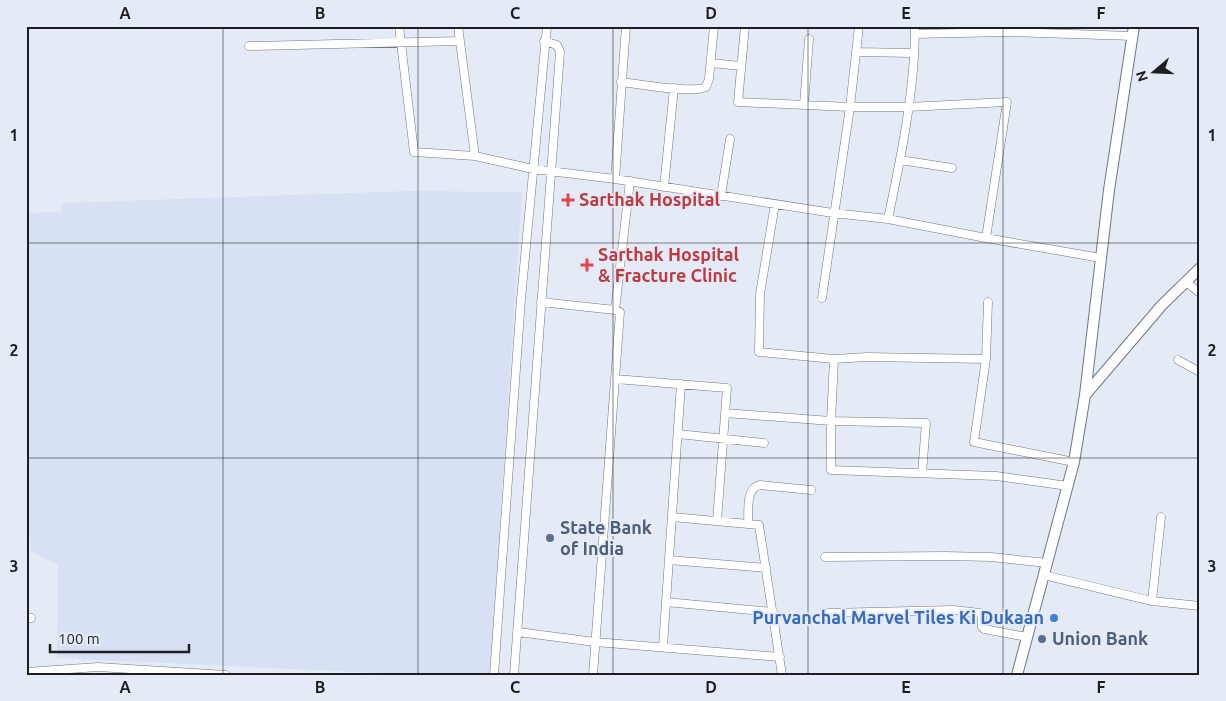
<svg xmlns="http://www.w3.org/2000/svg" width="1226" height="701" font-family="Ubuntu,sans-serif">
<rect width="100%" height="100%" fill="#e5ebf6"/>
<path fill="#d8e1f3" d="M409,191L522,192L490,675H421L57,658L58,565L31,551L26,493V213L61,212L62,203Z"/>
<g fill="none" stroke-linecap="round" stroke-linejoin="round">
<g stroke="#717680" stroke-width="9">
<path id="street" d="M399,26L414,152L475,156L533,169L615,179L833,213L888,219L986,238L1101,258
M458,26L475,156
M745,26L738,102L850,107H908L1007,102L986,238
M915,34L1006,32L1133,36
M249,46L460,41
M856,52L913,53
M711,63L741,66
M621,82C639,84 692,94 706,87L709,79L714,26
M804,105L809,39
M900,160L952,168
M615,179L626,26
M664,187L674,88
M721,196L730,139
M775,204L760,294L759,352L834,359L867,357L986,359L974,442L1074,462
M888,219C901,157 915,90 915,26
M1185,281L1200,293
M822,298L850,107L859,26
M541,302L615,310L620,312L593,675
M615,310L630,181
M834,359L831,421V470L996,476L1068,486
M986,359L988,302
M1178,360L1200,372
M615,379L727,388L717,521
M725,413L831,421L926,423L922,473
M678,434L764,443
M672,517L759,525L782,675
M748,524C749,511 745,488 760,485L811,490
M825,557L945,556L991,557L1047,563
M669,560L766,568
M1044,575L1152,601L1200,606
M1152,601L1161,517
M666,602L773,612
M829,613L953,610L980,613L982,615V627L984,629L1027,637
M26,618H31
M518,632L595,642L780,657
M663,646L681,384
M26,672L98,667L226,675
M494,675L521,299L547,26
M514,675L560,52L557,45L544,41"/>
</g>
<g stroke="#717680" stroke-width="12">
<path id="secondary" d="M1086,394L1162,305L1200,268
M1017,675L1074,462L1085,395L1109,190L1134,26"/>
</g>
<use href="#street" stroke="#fff" stroke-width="8"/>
<use href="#secondary" stroke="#fff" stroke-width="10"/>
</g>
<path fill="none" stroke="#1d1e22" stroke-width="1" stroke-opacity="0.55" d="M223,26V675M418,26V675M613,26V675M808,26V675M1003,26V675M26,243H1200M26,458H1200"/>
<g fill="#e0444e" stroke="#e5ebf6" stroke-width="2">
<path d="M565.5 192.5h5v5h5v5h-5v5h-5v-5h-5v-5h5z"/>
<path d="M584.5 257.5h5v5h5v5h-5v5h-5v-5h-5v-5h5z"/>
</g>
<g fill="#5c6f8a" stroke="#e5ebf6" stroke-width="2">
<circle cx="550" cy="538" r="5"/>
<circle cx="1042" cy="639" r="5"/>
</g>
<circle fill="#3f7fe0" stroke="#e5ebf6" stroke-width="2" cx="1054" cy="618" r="5"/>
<g text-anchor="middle" stroke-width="4" stroke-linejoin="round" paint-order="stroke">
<g font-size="18" font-weight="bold" fill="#be3a42" stroke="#e5ebf6" text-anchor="start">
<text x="579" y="206">Sarthak Hospital</text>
<text x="598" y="261">Sarthak Hospital<tspan x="598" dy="21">&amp; Fracture Clinic</tspan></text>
</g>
<g font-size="18" font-weight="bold" fill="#4e5e75" stroke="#e5ebf6" text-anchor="start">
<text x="560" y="534">State Bank<tspan x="560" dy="21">of India</tspan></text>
<text x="1052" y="645">Union Bank</text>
</g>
<g font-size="18" font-weight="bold" fill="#366cbe" stroke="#e5ebf6" text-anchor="end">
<text x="1044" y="624">Purvanchal Marvel Tiles Ki Dukaan</text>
</g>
</g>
<rect width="1226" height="701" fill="none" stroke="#e5ebf6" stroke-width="55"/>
<g transform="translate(1154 72) rotate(251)" stroke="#e5ebf6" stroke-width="4" paint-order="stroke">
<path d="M0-4L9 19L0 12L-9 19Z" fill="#1d1e22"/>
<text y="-8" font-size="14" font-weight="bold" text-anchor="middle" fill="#1d1e22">N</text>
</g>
<path d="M50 644v8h139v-8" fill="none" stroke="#1d1e22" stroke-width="2.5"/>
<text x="58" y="644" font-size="15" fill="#1d1e22" stroke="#e5ebf6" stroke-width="4" paint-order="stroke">100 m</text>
<rect x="28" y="28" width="1170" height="646" fill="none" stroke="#1d1e22" stroke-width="2"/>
<g font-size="16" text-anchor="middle" font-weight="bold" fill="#1d1e22">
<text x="125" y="19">A</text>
<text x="320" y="19">B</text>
<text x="515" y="19">C</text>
<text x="711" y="19">D</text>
<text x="906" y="19">E</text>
<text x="1101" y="19">F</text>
<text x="14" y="141">1</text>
<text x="1212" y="141">1</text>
<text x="14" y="356">2</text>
<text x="1212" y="356">2</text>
<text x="14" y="572">3</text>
<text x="1212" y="572">3</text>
<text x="125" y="693">A</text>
<text x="320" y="693">B</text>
<text x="515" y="693">C</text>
<text x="711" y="693">D</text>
<text x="906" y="693">E</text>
<text x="1101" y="693">F</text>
</g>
</svg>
